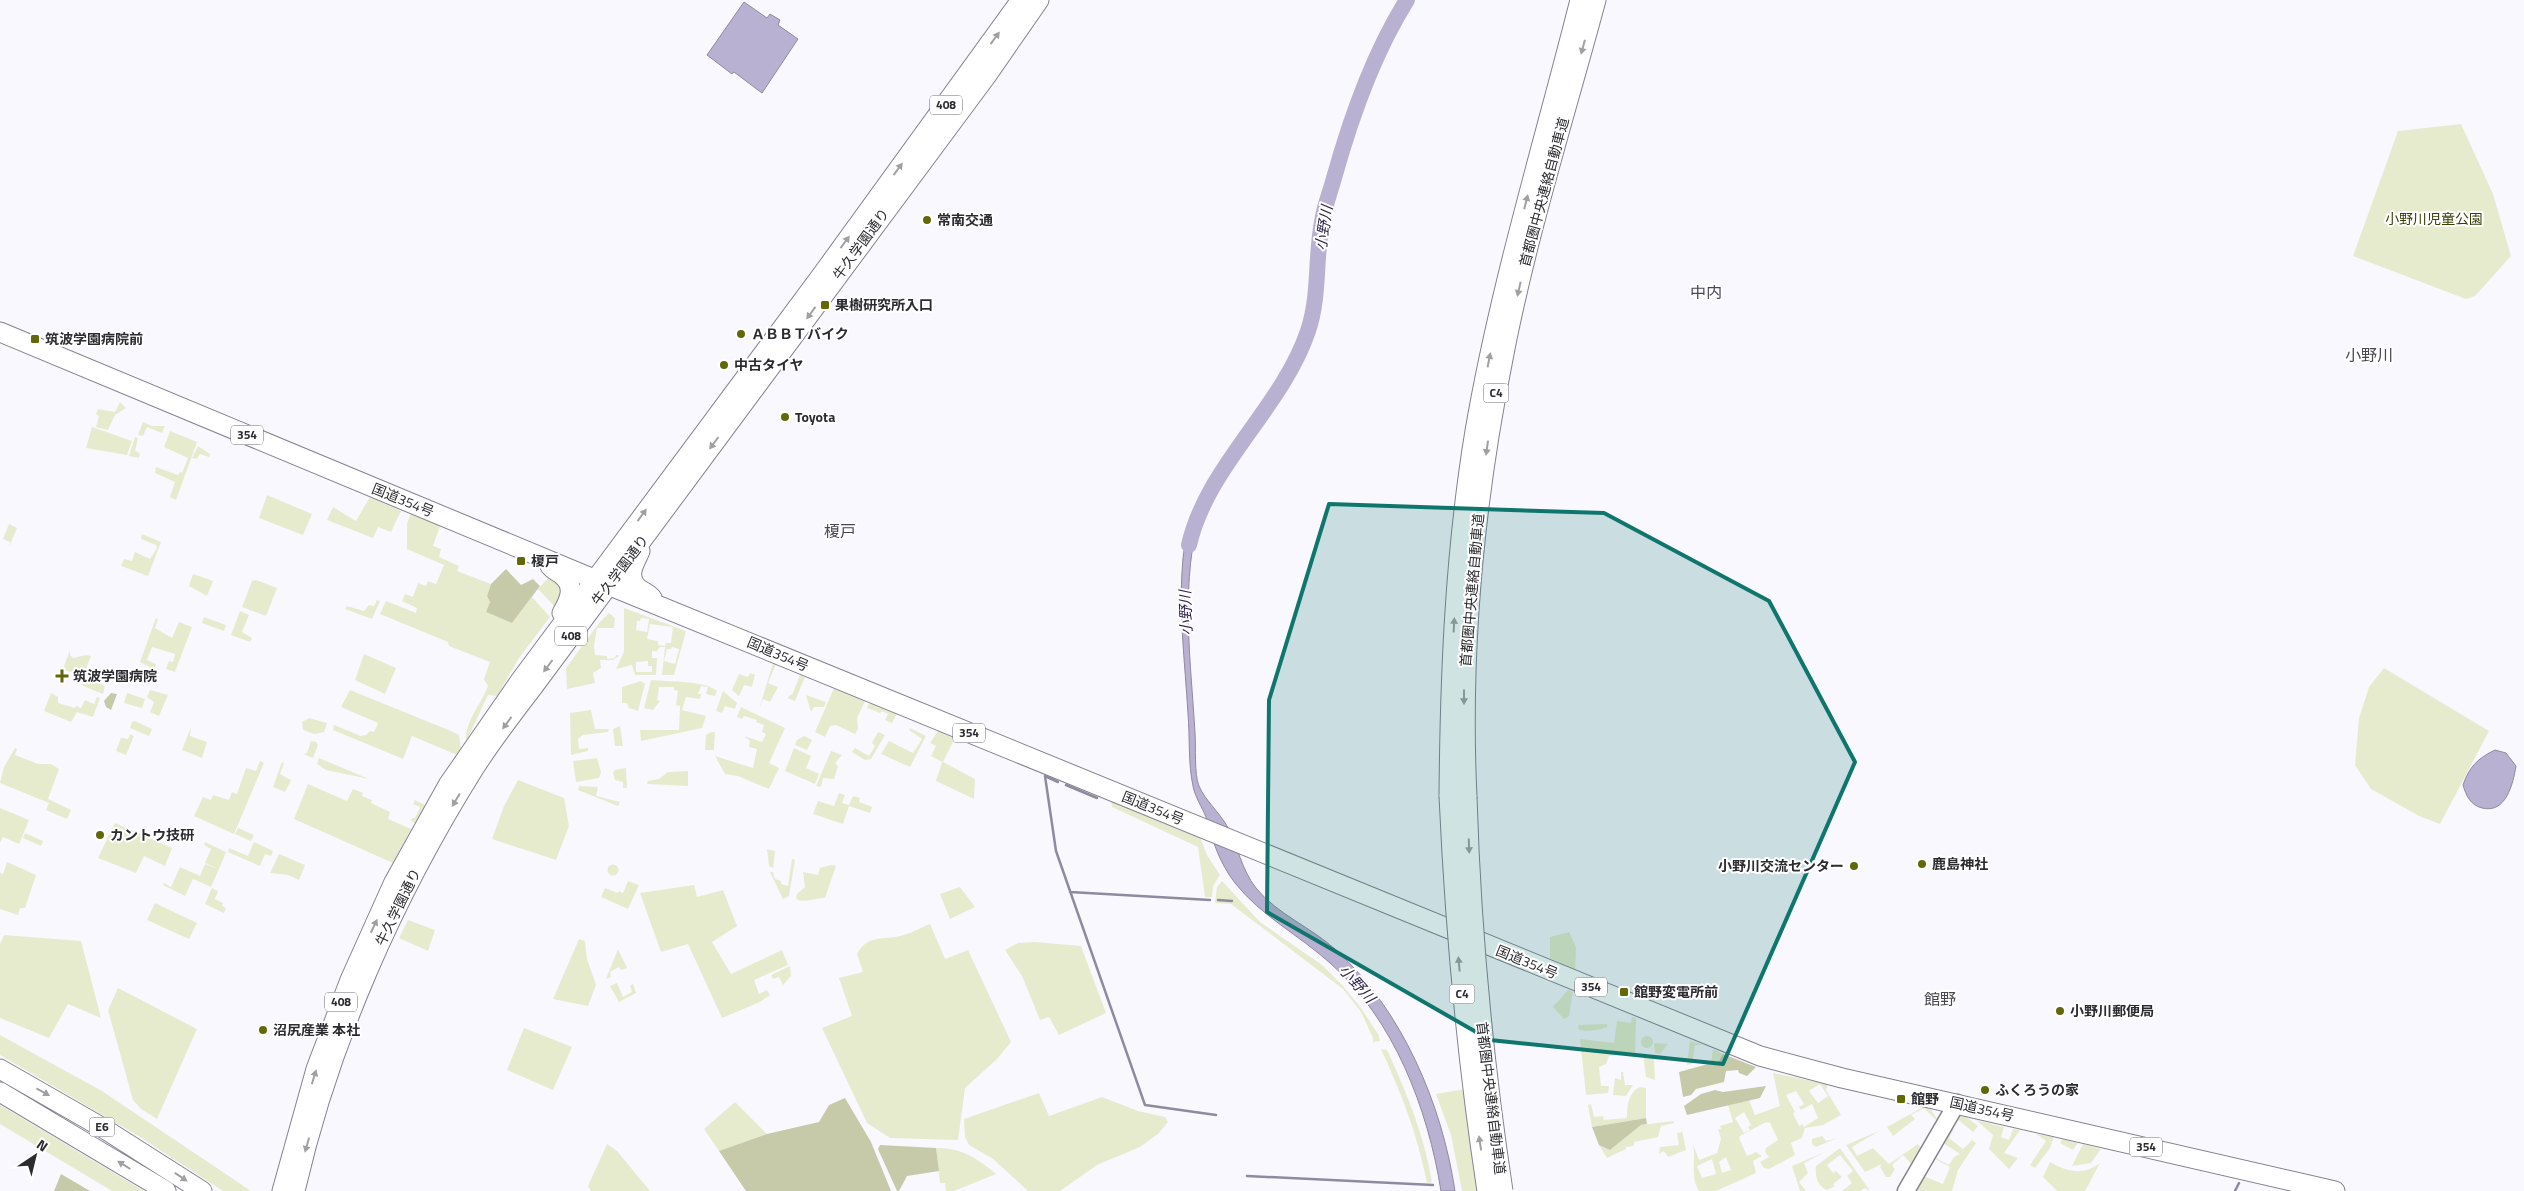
<svg xmlns="http://www.w3.org/2000/svg" width="2524" height="1191" font-family="'Titillium Web','Noto Sans JP',sans-serif">
<rect width="100%" height="100%" fill="#f9f8fe"/>
<path fill="#e7ebce" fill-rule="evenodd" d="M2461,124L2493,194L2511,256L2475,296L2466,299L2353,256L2398,131Z
M120,402L126,408L115,415L108,430L96,427L99,416L96,414L98,409L115,412Z
M143,422L152,426H165L162,433L147,427L143,436L138,435Z
M92,427L132,441L127,455L86,448Z
M170,431L197,442L176,500L170,497L175,482L155,473L156,467L178,475L180,472L182,473L188,458L164,447Z
M135,437L138,438L135,451L140,453L139,458L129,456Z
M198,446L210,454L209,457L200,454L197,459L192,458Z
M267,495L312,514L303,535L259,518Z
M370,497L401,511L391,532L378,527L373,538L327,520L333,507L356,521Z
M411,513L440,526L433,546L441,549L439,557L459,566L457,571L491,584L487,596L490,602L486,612L512,623L532,597L550,617L519,658L497,696L488,695L466,742C465,720 481,705 488,686L484,679L490,662L449,646L448,642L380,614L386,601L416,613L417,608L402,601L405,594L413,597L418,583L426,586L428,581L436,584L444,565L407,549V524Z
M9,524L17,528L9,547L10,542L3,539Z
M142,534L161,542L148,576L121,566L124,559L132,561L135,552L150,559L157,548L156,545L141,539Z
M193,574L213,581L207,596L189,586Z
M550,576L560,585L563,592L556,608L538,589Z
M256,580L277,588L266,616L242,607L252,581Z
M377,600L380,601L372,619L345,609L347,606L364,611L369,605L374,606Z
M624,608L686,631L674,675H662L665,647H660L657,651H652V658H657L656,675H635L632,665L616,669L624,652ZM641,618L649,619L647,632L636,630L637,621H640ZM650,624L673,627L671,643H666L665,646L658,645V641L647,639ZM672,647L679,649L675,664L664,661L667,649H671ZM648,661V666H652V672H636V662Z
M240,611L249,615L242,632L252,638L250,642L231,635Z
M609,613L615,618L614,628H597L594,645L595,655L607,656V659L615,658L616,655H619L618,657L613,660H600L601,668L593,673L595,683L567,689L566,668L599,623Z
M204,617L226,625L224,631L202,623Z
M156,618L158,619L155,628L172,638L179,622L192,627L175,672L166,669L169,661L173,662L175,654L152,647L147,660L156,664L151,677L148,676L150,667L140,662Z
M70,650V655L73,658L86,655L91,656L84,674L105,686L103,694L83,686L79,675L63,669Z
M364,654L396,668L385,694L355,680Z
M773,663L776,664L768,683L778,687L770,702L763,699L759,709Z
M2384,668L2489,731L2440,824L2419,816L2371,789L2355,765L2359,718L2369,687Z
M750,673L755,675L752,687L744,685L739,696L732,690L739,674L748,677Z
M800,675L805,677L795,701L787,698L793,693Z
M651,680C668,682 704,680 717,691L715,696L706,694L708,687L701,686L698,694H701L700,699L686,697L682,710L706,716L702,728L641,741L640,730H679L680,706L676,705L678,691L674,690V687H659L657,700L660,701L653,710L644,708Z
M641,681L645,684L638,711L629,708L627,703H622V687Z
M834,688L865,701L857,718L858,729L855,734L836,725L830,726L825,737L815,732Z
M150,690L168,695L159,716L150,712L154,702L147,697Z
M350,690L451,731L459,735L461,749L457,755L412,736L403,759L333,730L334,725L361,736L366,735L370,731L374,732L378,723L341,707Z
M723,691L737,703L735,709L725,706L722,713L716,711Z
M51,693L58,697V703L75,708L76,706L81,708L85,700L94,704L97,697L100,698L93,717L77,712L71,722L44,711Z
M127,693L145,699L142,708L124,703Z
M806,695L826,702L824,707H814L811,712Z
M869,703L897,714L892,723L885,720L888,714L882,711L880,713L867,708Z
M741,707L785,728L769,763L779,768L769,789L738,776L725,774L715,756L753,768L757,749L749,747L750,741L744,736L762,742L766,734L762,732L764,725L756,722L757,720L744,716L742,719L737,717Z
M591,710L595,729H609L608,732L583,735L578,739L579,749L588,748V751L571,755L570,713Z
M309,718L327,723L324,732L314,734L303,730L302,722Z
M135,721L152,729L149,736L130,728L132,722Z
M620,726L623,746H615L613,729Z
M191,727L190,736L207,742L202,758L182,750Z
M910,728L926,736L910,767L881,754L889,741L913,753L922,739L909,730Z
M938,731L955,738L943,762L975,779L974,799L936,781L942,762L931,756L936,746L930,743Z
M711,732H715L714,750H705L706,735Z
M878,732L885,735L871,759L865,760L852,752L855,748L869,756L875,746L872,743Z
M130,734L134,736L126,755L116,751L121,738L128,739Z
M804,736L812,740L807,750L795,745L797,740Z
M311,741L316,742L318,745L313,758L303,754L307,753Z
M15,748L17,749L15,755L38,764H51L59,769L48,799L71,810L67,819L46,810L49,803L0,783L4,767Z
M794,748L811,756L806,768L819,774L815,784L785,771Z
M831,751L842,755L835,763L838,766L834,779L823,778L821,787L816,786Z
M319,758L369,779L326,770L317,764Z
M597,758L601,772L599,778L576,782L573,761Z
M260,761L264,763L234,834L194,816L203,797L211,800L213,795L229,800L232,792L237,794L246,768L256,771Z
M282,762L284,763L280,774L291,780L285,792L273,787Z
M626,768L627,788H623V782L615,780L613,772L615,770Z
M688,771V786L647,784L648,781L659,779L668,772Z
M518,780L564,798L569,826L556,860L492,839L504,806Z
M308,784L347,801L353,789L363,793L362,796L372,800L371,803L390,812L388,819L411,829L393,863L294,819Z
M579,786L598,787L596,796L620,802L618,806L578,790Z
M839,793L845,795L842,803L849,805L853,796L860,798L859,802L872,807L870,813L849,806L843,824L813,814L818,801L834,806Z
M415,800L425,805L415,823L411,821L412,818H415L420,807L413,804Z
M1111,801L1200,837L1207,855L1220,875L1213,886L1212,897H1205L1198,847L1112,807Z
M0,808L29,820L19,844L3,837L0,843Z
M115,823L172,848L165,866L144,856L136,873L98,858Z
M238,828L254,835L251,841L235,834Z
M25,833L43,841L41,846L23,838Z
M205,842L226,852L219,869L205,863L211,849L204,845Z
M254,842L273,851L271,856L265,854L260,866L228,852L229,848L248,856Z
M767,849L775,851L773,868L769,866Z
M279,854L305,865L299,880L288,875L270,873Z
M792,859L795,860L789,896L783,899L770,872H773L775,879L781,881V884L788,886Z
M7,862L36,875L25,908H20L18,915L0,909V873L3,874Z
M205,864L219,869L211,887L193,879L185,896L163,885L164,883L171,887L180,867L200,876Z
M607.5 870a5.5 5.5 0 1 1 11 0a5.5 5.5 0 1 1-11 0Z
M831,865L836,866L825,898C815,897 806,904 796,899L797,894L805,887L803,872L818,875L820,868Z
M628,881L639,885L628,909L601,897L605,888L618,893L619,891L623,893Z
M1222,881L1260,922L1322,965L1343,986L1361,1008L1378,1034L1380,1041L1373,1042V1038L1361,1012L1343,989L1231,904L1215,903L1217,887Z
M694,885L697,897L723,890L737,926L712,942L731,974L782,950L788,965L754,980L759,994L767,990L770,995L760,1002L722,1018L688,944L661,952L640,893Z
M960,887L975,907L950,919L940,894Z
M212,888L218,891L215,899L223,903L222,906L226,908L224,913L205,904Z
M155,903L197,923L189,939L147,920Z
M408,920L435,930L428,951L399,938Z
M930,924L945,959L968,950L1011,1042L997,1059L965,1088L958,1140L890,1138L867,1123L822,1028L852,1016L839,978L863,972L857,954C867,935 882,940 900,936C910,934 920,928 930,924Z
M1569,932L1576,947L1575,970L1550,958V937Z
M4,935L81,941L101,1018L68,1004L49,1038L0,1018V944Z
M579,939L585,941L587,959L596,985L588,1006L553,999Z
M1035,942L1081,946L1106,1013L1059,1035L1049,1017L1040,1020L1022,976L1005,950L1018,943Z
M618,949L627,968L621,970L619,967L610,972L611,977L606,979Z
M790,966L791,976L783,985L779,977L773,979L771,975Z
M617,983L623,997L632,992L630,986L633,984L636,993L619,1002L610,986Z
M118,988L197,1029L157,1119L141,1109L133,1100L108,1010Z
M1568,990L1573,992L1569,1016L1564,1019L1553,1007Z
M1632,1017L1636,1018L1635,1054L1609,1056L1606,1064L1599,1067L1601,1086H1609L1608,1093L1586,1095L1580,1039L1614,1043L1617,1021L1631,1023Z
M1607,1024V1027C1599,1030 1588,1032 1579,1030L1578,1025Z
M524,1028L572,1047L553,1090L507,1070Z
M0,1035L102,1091L251,1191H223L140,1137L0,1055Z
M1641 1042a6 6 0 1 1 12 0a6 6 0 1 1-12 0Z
M1690,1041L1703,1045H1695L1692,1064L1687,1065Z
M1654,1043L1668,1044L1660,1054L1655,1053Z
M1381,1049L1387,1050C1407,1093 1424,1135 1432,1182L1427,1183C1417,1133 1402,1095 1381,1049Z
M1713,1049L1723,1054L1719,1061L1711,1064Z
M1645,1054L1654,1058L1655,1080L1646,1077L1643,1055Z
M1621,1072H1623L1625,1085H1633L1626,1096L1613,1095L1615,1078L1621,1080Z
M1773,1073L1828,1084L1826,1090L1841,1115L1823,1125L1805,1128L1802,1138L1791,1143L1795,1155L1769,1169L1764,1168L1760,1162L1769,1157L1765,1152L1766,1148L1778,1140L1770,1123L1766,1122L1740,1136L1739,1138L1747,1156L1756,1152L1762,1156L1753,1161L1756,1173L1716,1191H1699C1690,1177 1696,1160 1693,1144L1699,1160L1717,1153L1721,1139L1718,1129H1721L1720,1126L1733,1122L1728,1105L1749,1100L1755,1115L1780,1106ZM1820,1084L1828,1096L1818,1103L1809,1091ZM1796,1091L1804,1104L1799,1107L1801,1110L1812,1104L1818,1118L1804,1127L1802,1124L1799,1126L1793,1113L1795,1112L1786,1095ZM1744,1112L1751,1125L1748,1127L1750,1130L1744,1133L1735,1118ZM1726,1157L1731,1170L1722,1173L1719,1162ZM1712,1159L1716,1174L1702,1178L1697,1166Z
M1640,1087L1646,1088V1118L1592,1127L1588,1105L1591,1104L1594,1117L1603,1116L1604,1120L1627,1118C1627,1107 1628,1092 1640,1087Z
M1465,1089L1480,1191H1462L1451,1135L1436,1094Z
M1039,1093L1049,1116L1102,1097L1138,1111L1165,1117L1168,1122L1158,1134L1140,1147L1097,1165L1060,1191H1028L993,1159L969,1145L965,1137L964,1119Z
M735,1102L767,1134L719,1151L704,1129Z
M0,1105L144,1191H112L0,1124Z
M1923,1107L1930,1108L1940,1123L1934,1135L1930,1130L1938,1122L1924,1108L1911,1115L1915,1119L1893,1136L1887,1127Z
M1957,1114L1965,1116L1978,1126L1973,1132L1956,1118Z
M1976,1120L2004,1127L2001,1137L2009,1140L2013,1129L2020,1130L2004,1153L2018,1158L2009,1169L1989,1149L1993,1135Z
M1674,1121V1123L1661,1126L1658,1137L1634,1142V1146L1626,1147V1149L1607,1158L1599,1145L1610,1150L1641,1125Z
M1681,1125L1686,1150L1668,1157L1664,1151L1659,1154L1660,1147L1679,1145L1677,1133L1682,1132Z
M1950,1127L1954,1129L1949,1138L1963,1149L1972,1140L1976,1143L1958,1170L1952,1191H1911L1921,1175L1943,1184L1950,1167L1931,1157H1934L1949,1165L1954,1157L1960,1154L1940,1141Z
M1881,1130L1852,1147L1857,1156L1873,1148L1889,1164L1918,1144L1923,1151L1914,1167L1903,1155L1892,1165L1895,1169L1890,1177H1886L1880,1167L1882,1164L1865,1172L1846,1145Z
M2036,1134L2054,1137L2050,1148L2035,1168L2030,1165L2046,1141Z
M1822,1136L1826,1141L1837,1138L1816,1147L1812,1144V1139Z
M2062,1139L2078,1143L2073,1150L2060,1143Z
M607,1144L617,1151L650,1191H591L588,1186Z
M2083,1144L2101,1149L2091,1163L2072,1166Z
M936,1148C962,1148 977,1158 996,1174L954,1191H946L945,1183H940Z
M1840,1148L1870,1191L1865,1188L1860,1191H1842L1852,1183L1847,1176L1853,1171L1840,1155L1827,1165L1833,1173L1836,1171L1842,1177L1833,1184L1835,1186L1827,1190C1817,1186 1815,1176 1816,1166Z
M1825,1152L1804,1163L1808,1173L1799,1182L1806,1191H1800L1792,1166Z
M2050,1162C2068,1172 2082,1176 2100,1163L2085,1191H2057L2043,1177Z"/>
<path fill="#c6caa8" d="M506,569L521,585L533,579L540,586L512,623L486,612L490,602L487,596L491,584Z
M111,693L117,694L111,710L106,707L104,701Z
M1723,1054L1756,1067L1747,1076L1739,1073L1738,1070L1726,1071L1724,1082L1696,1089L1691,1095L1683,1097L1679,1072L1719,1061Z
M1766,1086L1760,1098L1687,1115L1684,1106L1701,1094L1715,1090L1723,1092Z
M845,1098L871,1142L891,1191H746L719,1151L767,1134L819,1122L829,1105Z
M1646,1118L1647,1124L1641,1125L1610,1150L1599,1145L1592,1127Z
M880,1145L936,1148L939,1171L907,1176L899,1191H897L878,1149Z
M61,1174L90,1191H54Z"/>
<path fill="#b9b1d1" stroke="#8f89a1" d="M744,2L767,18L770,14L780,20L778,25L798,39L762,93L734,72L732,74L707,55Z
M1191,521L1197,525C1181,593 1191,664 1195,733C1196,746 1194,774 1199,786C1205,800 1219,812 1227,826C1238,846 1241,869 1256,888C1278,915 1311,927 1336,950C1402,1010 1442,1104 1455,1191H1441C1428,1109 1394,1019 1330,963C1299,935 1261,916 1235,883C1219,862 1213,842 1206,817C1202,807 1195,797 1193,786C1188,763 1190,737 1188,714C1185,662 1178,610 1183,558C1184,546 1188,533 1191,521Z
M2495,750L2506,753L2516,766C2513,784 2506,814 2482,808C2470,805 2466,795 2463,785C2469,767 2478,758 2495,750Z"/>
<g fill="none" stroke-linecap="round" stroke-linejoin="round">
<path stroke="#8f89a1" stroke-width="2.5" d="M1045,776L1056,851L1145,1105L1216,1115
M1045,776L1058,782
M1066,785L1097,798
M1070,892L1210,900
M1218,900L1232,901
M1247,1176L1433,1185
M2235,1191L2239,1183"/>
<path stroke="#b9b1d1" stroke-width="16" d="M1189,545C1207,466 1282,408 1308,331C1320,295 1315,258 1322,222C1324,207 1330,193 1334,178C1351,117 1373,54 1407,0"/>
<g stroke="#85828f" stroke-width="19">
<path id="major" d="M1906,1191L1957,1103"/>
</g>
<g stroke="#85828f" stroke-width="21">
<path id="highway" d="M0,332L608,585L1760,1056L1842,1078L2335,1191
M640,551C635,563 625,576 638,588C643,592 648,593 652,598
M550,566C554,571 559,572 563,576C576,587 569,601 562,613
M1449,796C1450,674 1455,552 1475,431C1500,285 1544,143 1580,0
M1467,797C1460,650 1474,504 1503,359C1526,238 1564,119 1596,0
M0,1069L103,1128L202,1191
M0,1092L166,1191
M282,1191L316,1069L350,980L394,882L448,785L520,681L821,276L1021,0
M295,1191C329,1042 394,896 475,767C493,739 513,713 533,687L987,75L1039,0"/>
</g>
<use href="#major" stroke="#fff" stroke-width="16"/>
<use href="#highway" stroke="#fff" stroke-width="19"/>
<g stroke="#85828f" stroke-width="21" stroke-linecap="butt">
<path id="highway-bridge" d="M1449,796C1455,929 1467,1060 1487,1191
M1467,797C1471,929 1483,1060 1503,1191"/>
</g>
<use href="#highway-bridge" stroke="#fff" stroke-width="19"/>
</g>
<defs><path id="oneway-solid" d="M-6-.8H1V-3.2L6.5 0L1 3.2V.8H-6Z" transform="scale(1.25)"/></defs>
<g fill="#a0a0a2">
<use href="#oneway-solid" transform="translate(995 38) rotate(-54)"/>
<use href="#oneway-solid" transform="translate(1583 47) rotate(105)"/>
<use href="#oneway-solid" transform="translate(898 169) rotate(-54)"/>
<use href="#oneway-solid" transform="translate(1526 202) rotate(-76)"/>
<use href="#oneway-solid" transform="translate(845 242) rotate(-54)"/>
<use href="#oneway-solid" transform="translate(1519 289) rotate(103)"/>
<use href="#oneway-solid" transform="translate(811 313) rotate(126)"/>
<use href="#oneway-solid" transform="translate(1489 360) rotate(-79)"/>
<use href="#oneway-solid" transform="translate(714 443) rotate(127)"/>
<use href="#oneway-solid" transform="translate(1487 448) rotate(98)"/>
<use href="#oneway-solid" transform="translate(642 515) rotate(-54)"/>
<use href="#oneway-solid" transform="translate(1454 625) rotate(-87)"/>
<use href="#oneway-solid" transform="translate(548 666) rotate(127)"/>
<use href="#oneway-solid" transform="translate(1464 697) rotate(90)"/>
<use href="#oneway-solid" transform="translate(507 723) rotate(126)"/>
<use href="#oneway-solid" transform="translate(456 800) rotate(121)"/>
<use href="#oneway-solid" transform="translate(1469 846) rotate(88)"/>
<use href="#oneway-solid" transform="translate(374 926) rotate(-65)"/>
<use href="#oneway-solid" transform="translate(1459 964) rotate(-95)"/>
<use href="#oneway-solid" transform="translate(314 1077) rotate(-73)"/>
<use href="#oneway-solid" transform="translate(43 1092) rotate(29)"/>
<use href="#oneway-solid" transform="translate(1480 1143) rotate(-99)"/>
<use href="#oneway-solid" transform="translate(307 1145) rotate(106)"/>
<use href="#oneway-solid" transform="translate(124 1165) rotate(-148)"/>
<use href="#oneway-solid" transform="translate(181 1177) rotate(34)"/>
</g>
<path fill="#0f766e" fill-opacity="0.2" stroke="#0f766e" stroke-width="4" stroke-linejoin="round" d="M1329,504L1604,513L1769,601L1855,762L1723,1064L1490,1040L1267,912L1269,700Z"/>
<g fill="#626707" stroke="#fff" stroke-width="2">
<circle cx="927" cy="220" r="5"/>
<rect x="820" y="300" width="10" height="10" rx="2.5"/>
<circle cx="741" cy="334" r="5"/>
<rect x="30" y="334" width="10" height="10" rx="2.5"/>
<circle cx="724" cy="365" r="5"/>
<circle cx="785" cy="417" r="5"/>
<rect x="516" y="556" width="10" height="10" rx="2.5"/>
<path d="M59.5 668.5h5v5h5v5h-5v5h-5v-5h-5v-5h5z"/>
<circle cx="100" cy="835" r="5"/>
<circle cx="1922" cy="864" r="5"/>
<circle cx="1854" cy="866" r="5"/>
<rect x="1619" y="987" width="10" height="10" rx="2.5"/>
<circle cx="2060" cy="1011" r="5"/>
<circle cx="263" cy="1030" r="5"/>
<circle cx="1985" cy="1090" r="5"/>
<rect x="1896" y="1094" width="10" height="10" rx="2.5"/>
</g>
<g text-anchor="middle" stroke-width="4" stroke-linejoin="round" paint-order="stroke">
<g fill="#fff" stroke="#6b6b6e" stroke-width="1">
<rect x="930" y="95.5" width="32" height="19" rx="4"/>
<rect x="1483.5" y="383.5" width="25" height="19" rx="4"/>
<rect x="231" y="425.5" width="32" height="19" rx="4"/>
<rect x="555" y="626.5" width="32" height="19" rx="4"/>
<rect x="953" y="723.5" width="32" height="19" rx="4"/>
<rect x="1575" y="977.5" width="32" height="19" rx="4"/>
<rect x="1449.5" y="984.5" width="25" height="19" rx="4"/>
<rect x="325" y="992.5" width="32" height="19" rx="4"/>
<rect x="89.5" y="1117.5" width="25" height="19" rx="4"/>
<rect x="2130" y="1137.5" width="32" height="19" rx="4"/>
</g>
<g font-size="12" font-weight="bold" fill="#2c2b30">
<text x="946" y="109">408</text>
<text x="1496" y="397">C4</text>
<text x="247" y="439">354</text>
<text x="571" y="640">408</text>
<text x="969" y="737">354</text>
<text x="1591" y="991">354</text>
<text x="1462" y="998">C4</text>
<text x="341" y="1006">408</text>
<text x="102" y="1131">E6</text>
<text x="2146" y="1151">354</text>
</g>
<g font-size="14" fill="#2c2b30" stroke="#fff">
<text transform="translate(1544 192) rotate(-75)" y="5">首都圏中央連絡自動車道</text>
<text transform="translate(861 244) rotate(-54)" y="5">牛久学園通り</text>
<text transform="translate(403 500) rotate(22)" y="5">国道354号</text>
<text transform="translate(620 570) rotate(-53)" y="5">牛久学園通り</text>
<text transform="translate(1472 590) rotate(-85)" y="5">首都圏中央連絡自動車道</text>
<text transform="translate(778 654) rotate(23)" y="5">国道354号</text>
<text transform="translate(1153 808) rotate(22)" y="5">国道354号</text>
<text transform="translate(398 907) rotate(-64)" y="5">牛久学園通り</text>
<text transform="translate(1527 962) rotate(22)" y="5">国道354号</text>
<text transform="translate(1491 1098) rotate(83)" y="5">首都圏中央連絡自動車道</text>
<text transform="translate(1982 1109) rotate(13)" y="5">国道354号</text>
</g>
<g font-size="14" fill="#3b3f04" stroke="#fff">
<text x="2434" y="224">小野川児童公園</text>
</g>
<g font-size="14" font-weight="bold" fill="#2c2b30" stroke="#fff" text-anchor="start">
<text x="937" y="225">常南交通</text>
<text x="835" y="310">果樹研究所入口</text>
<text x="751" y="339">ＡＢＢＴバイク</text>
<text x="45" y="344">筑波学園病院前</text>
<text x="734" y="370">中古タイヤ</text>
<text x="795" y="422">Toyota</text>
<text x="531" y="566">榎戸</text>
<text x="73" y="681">筑波学園病院</text>
<text x="110" y="840">カントウ技研</text>
<text x="1932" y="869">鹿島神社</text>
<text x="1844" y="871" text-anchor="end">小野川交流センター</text>
<text x="1634" y="997">館野変電所前</text>
<text x="2070" y="1016">小野川郵便局</text>
<text x="273" y="1035">沼尻産業 本社</text>
<text x="1995" y="1095">ふくろうの家</text>
<text x="1911" y="1104">館野</text>
</g>
<g font-size="15" font-style="italic" fill="#31234d" stroke="#fff">
<text transform="translate(1324 228) rotate(-81)" y="5">小野川</text>
<text transform="translate(1186 613) rotate(-92)" y="5">小野川</text>
<text transform="translate(1357 984) rotate(48)" y="5">小野川</text>
</g>
<g font-size="16" fill="#4a4753" stroke="#fff">
<text x="1706" y="298">中内</text>
<text x="2369" y="361">小野川</text>
<text x="840" y="537">榎戸</text>
<text x="1940" y="1005">館野</text>
</g>
</g>
<g transform="translate(35 1156) rotate(35)" stroke="#ffffff" stroke-width="4" paint-order="stroke">
<path d="M0-4L9 19L0 12L-9 19Z" fill="#2c2b30"/>
<text y="-8" font-size="14" font-weight="bold" text-anchor="middle" fill="#2c2b30">N</text>
</g>
</svg>
